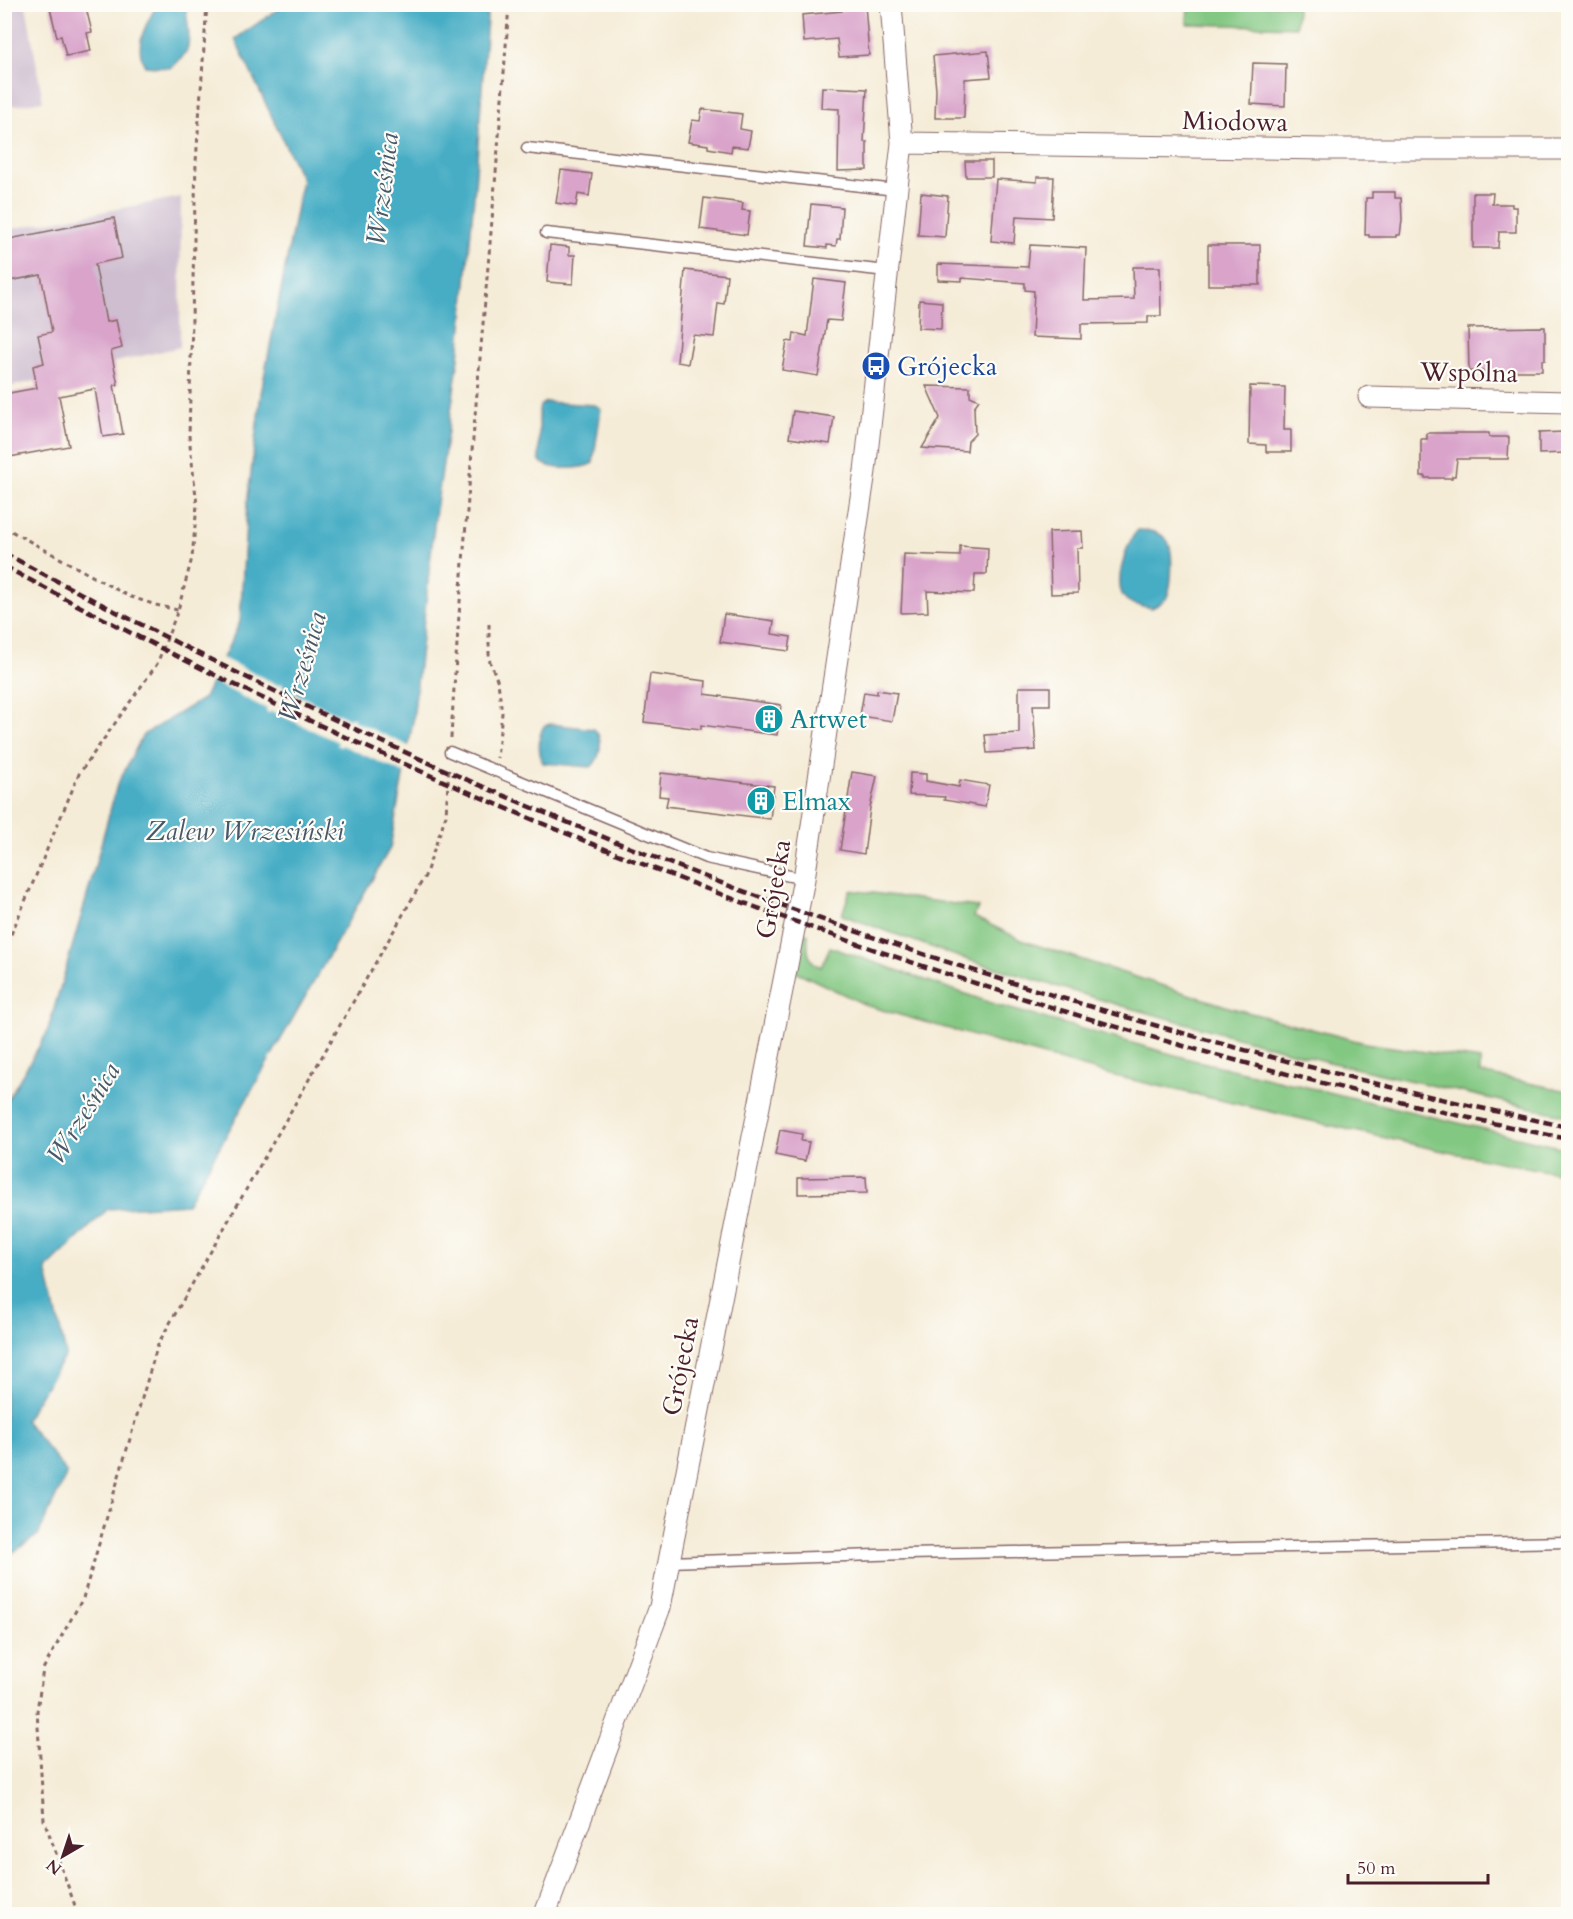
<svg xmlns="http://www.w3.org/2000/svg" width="1573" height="1919" font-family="Cardo,serif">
<rect width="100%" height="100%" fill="#fdfcf7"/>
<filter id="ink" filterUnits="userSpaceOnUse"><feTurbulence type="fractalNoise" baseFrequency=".0167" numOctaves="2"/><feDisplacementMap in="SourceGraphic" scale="12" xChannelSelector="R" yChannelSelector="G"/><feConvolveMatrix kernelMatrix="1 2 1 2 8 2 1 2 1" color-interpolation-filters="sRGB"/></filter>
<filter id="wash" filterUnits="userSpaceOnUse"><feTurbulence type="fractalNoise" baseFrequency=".008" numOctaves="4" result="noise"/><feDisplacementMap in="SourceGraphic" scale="24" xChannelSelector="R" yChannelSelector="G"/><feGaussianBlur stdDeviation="1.35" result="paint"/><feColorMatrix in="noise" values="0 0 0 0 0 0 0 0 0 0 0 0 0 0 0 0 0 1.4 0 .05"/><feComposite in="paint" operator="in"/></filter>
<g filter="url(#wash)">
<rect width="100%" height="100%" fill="#f5ecd7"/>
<path fill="#cebed0" d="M5,4L26,5L43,101L5,107Z
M181,197L180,347L5,388V230Z"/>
<path fill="#82c782" stroke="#667356" stroke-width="1.5" d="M1188,5H1297L1296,27L1187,24Z
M850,890L978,907L974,917L1024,941L1232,1008L1365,1043L1480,1060V1073L1568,1091V1116L1328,1062L1112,1003L959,957L842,915Z
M802,932L808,934C807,948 806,961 821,967L830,947L1000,1006L1189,1059L1568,1149V1175L1438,1150L1115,1076L868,1006L795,971Z"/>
<path fill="#46adc5" stroke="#486678" stroke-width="1.5" d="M157,5H185C187,18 191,36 187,50C184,57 176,63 170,68L145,66C133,45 146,24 157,5Z
M284,5H488L475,186L459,358L435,517L413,721L390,848L187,1204L108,1209L46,1269L66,1354L25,1420L67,1473L38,1535L5,1558V1104L47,1033L87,896L117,785L143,735L204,698L240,622L247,504L261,393L302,180L235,39Z
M545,402L595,405L601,409L593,463C580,470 548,471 539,460V409L541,405Z
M1138,530C1147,530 1158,531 1165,538C1175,545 1172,586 1167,597C1164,603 1157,605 1152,608C1141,606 1127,605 1122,594C1115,579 1127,541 1138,530Z
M550,724L594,729C604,739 601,758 591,767L543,763C538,753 538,735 544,726Z"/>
<path fill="#f5ecd7" d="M220,657L278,685L280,683L283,685V688L349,719L350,717L354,718V721L411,747L406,774L342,745L341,747L337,745L338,742L271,711L270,713L266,712L267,709L209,680Z"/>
<g id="blocks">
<path fill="#d9a3ca" d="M49,4H85L92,32L87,33L91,51L66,56L61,36L57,37Z
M841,4H865L869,55L839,57L837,39L804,42L802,15L842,11Z
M988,51L991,77L965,79L964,118H935L936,90L933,56Z
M1253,63L1286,64L1285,106L1251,104Z
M822,87L867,89L864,142H867V170L838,171L839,109L821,108Z
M702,109L742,114L740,129L751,131L748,148L732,146L731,152L708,148V145L688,142L692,120L700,121Z
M965,161H992V177H966Z
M561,170L592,174L589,196L578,194L576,206L556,203Z
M1037,177H1054L1052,218L1016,216L1014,243L991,241L996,179L1037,182Z
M1372,192H1395V198H1401L1402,220L1400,235H1396V237H1369V235H1365L1366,198H1372Z
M921,193L948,196L945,237L918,235Z
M1473,193H1493L1492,204H1512V207H1516V232H1499L1498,248H1473Z
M704,198L743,203L742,210L750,211L747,235L700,229Z
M811,204L842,207L840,239H837L836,246L827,245V248L807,246Z
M114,218L122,258L95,264L106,322L116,320L122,348L111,351L118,385H114L123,434L103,437L95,389L59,396L69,446L4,458V394L37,388L33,366L44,363L38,335L52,332L41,275L4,282V240Z
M550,245L569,247V255H575L573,284L547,282Z
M1030,245L1086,248L1084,300L1134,299L1133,267H1160L1161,316H1148V323L1081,324V339L1032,337L1034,291L1025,290V283L962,278V281L938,280V264L1028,267Z
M1208,245H1260V285H1208Z
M685,270L727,275L724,304L718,303L714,337L693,335L688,364L677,362Z
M814,279L846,283L841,321L827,320L818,376L782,370L787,341L793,342L794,333L807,336Z
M919,300L942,302L941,329L918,328Z
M1545,327V360H1542V371H1469L1468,328Z
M926,386L970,387V396L979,400L974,407L975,434L968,441L967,451L922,448L940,418Z
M1250,386L1285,387L1284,430H1291V452H1266V445L1249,444Z
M793,411L834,417L830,444L789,438Z
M1564,432L1565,453L1539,454V433Z
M1427,433H1489V437H1509L1508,459H1457L1455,476H1452V478H1425V476H1421V439H1427Z
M1082,531L1083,548H1077L1078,593L1051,594L1049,532Z
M960,546L988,548L987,574H975L974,593L927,591L928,612L901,613L904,554L960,556Z
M724,614L774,621L772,634L791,637L789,651L720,642Z
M650,674L706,681L705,694L781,705L777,735L701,725V729L644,722Z
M1019,687H1050V705H1033L1036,750L987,753L985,735L1019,733Z
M877,690L897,693L892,721L860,716L864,692L877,694Z
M852,772L877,776L870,808L864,854L840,850Z
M661,773L774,786L770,819L666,806L668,797L659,796Z
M910,773L926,774V781L959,787L960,780L989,785L985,807L944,800L945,797L909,795Z
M780,1130L802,1134L801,1141L809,1142L805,1161L775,1155Z
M866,1177L867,1193L798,1194V1178Z"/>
</g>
</g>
<g filter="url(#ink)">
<use href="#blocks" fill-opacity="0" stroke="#866767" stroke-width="1.5"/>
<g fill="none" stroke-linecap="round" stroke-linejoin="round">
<g stroke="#866767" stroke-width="13">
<path id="lane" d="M527,148L896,190
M546,233L887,271
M450,752L706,858L804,879
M669,1562L906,1554L1568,1542"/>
</g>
<g stroke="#866767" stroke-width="23">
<path id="street" d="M902,143L1325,149H1568
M1369,397L1568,402
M545,1914L660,1607L804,879L865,471L902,143L891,4"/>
</g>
<path stroke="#866767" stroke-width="3" stroke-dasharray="4.5 4.5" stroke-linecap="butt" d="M4,527L128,596L156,605L178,610
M489,624V659L498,682L502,713L497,758
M451,738C465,493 492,249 509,4
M4,951L79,774L157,664L178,610L192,558L197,505L189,436L196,162L207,4
M78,1914L44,1820L37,1711L43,1669L83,1598L158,1344L425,876L446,815L449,766"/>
<use href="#lane" stroke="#fff" stroke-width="10"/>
<use href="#street" stroke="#fff" stroke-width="21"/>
<path stroke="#4a1f2b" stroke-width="4.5" stroke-dasharray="9 4.5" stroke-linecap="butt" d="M4,553C175,644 348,730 526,805C862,947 1212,1052 1568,1127
M4,566C496,833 1020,1027 1568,1139"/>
</g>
</g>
<defs>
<g id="bus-disc" transform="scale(1.5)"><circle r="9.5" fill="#1a4fb4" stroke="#fdfcf7"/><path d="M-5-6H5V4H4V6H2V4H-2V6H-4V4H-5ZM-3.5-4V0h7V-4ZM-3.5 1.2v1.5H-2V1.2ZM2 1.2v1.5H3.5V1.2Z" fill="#fff"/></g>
<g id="building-disc" transform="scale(1.5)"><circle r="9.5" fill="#0f9aa8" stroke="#fdfcf7"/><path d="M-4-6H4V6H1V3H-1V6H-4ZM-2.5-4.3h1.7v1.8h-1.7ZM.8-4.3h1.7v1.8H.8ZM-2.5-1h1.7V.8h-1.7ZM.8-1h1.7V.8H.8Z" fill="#fff"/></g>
</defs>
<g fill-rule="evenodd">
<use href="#bus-disc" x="876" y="366"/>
<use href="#building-disc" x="769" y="719"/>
<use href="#building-disc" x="761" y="801"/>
</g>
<g text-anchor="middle" stroke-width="4.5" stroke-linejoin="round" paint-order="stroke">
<g font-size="26" fill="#4a1f2b" stroke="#fdfcf7">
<text transform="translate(1235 121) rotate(1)" y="9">Miodowa</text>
<text transform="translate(1469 372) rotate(1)" y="9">Wspólna</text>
<text transform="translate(773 889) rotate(-80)" y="9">Grójecka</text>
<text transform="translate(680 1366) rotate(-79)" y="9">Grójecka</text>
</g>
<g font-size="26" fill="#164399" stroke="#fdfcf7" text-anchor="start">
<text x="897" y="375">Grójecka</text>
</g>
<g font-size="26" fill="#0d838f" stroke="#fdfcf7" text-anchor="start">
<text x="790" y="728">Artwet</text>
<text x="782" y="810">Elmax</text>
</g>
<g font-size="27" font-style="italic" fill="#485869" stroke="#fdfcf7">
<text transform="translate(382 189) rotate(-83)" y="9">Wrześnica</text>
<text transform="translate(302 667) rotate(-74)" y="9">Wrześnica</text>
<text x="245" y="840">Zalew Wrzesiński</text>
<text transform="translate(83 1113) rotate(-58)" y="9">Wrześnica</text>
</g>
</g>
<rect width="1573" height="1919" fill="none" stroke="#fdfcf7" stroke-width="24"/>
<g transform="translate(63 1856) rotate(219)" stroke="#fdfcf7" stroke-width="4.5" paint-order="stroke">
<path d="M0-4.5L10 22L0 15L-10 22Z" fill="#4a1f2b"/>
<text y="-9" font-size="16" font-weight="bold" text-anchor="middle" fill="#4a1f2b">N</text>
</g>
<path d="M1348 1874v9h140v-9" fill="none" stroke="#4a1f2b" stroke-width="3"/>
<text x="1357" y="1874" font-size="18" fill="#4a1f2b" stroke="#fdfcf7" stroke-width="4.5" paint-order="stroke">50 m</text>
</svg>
